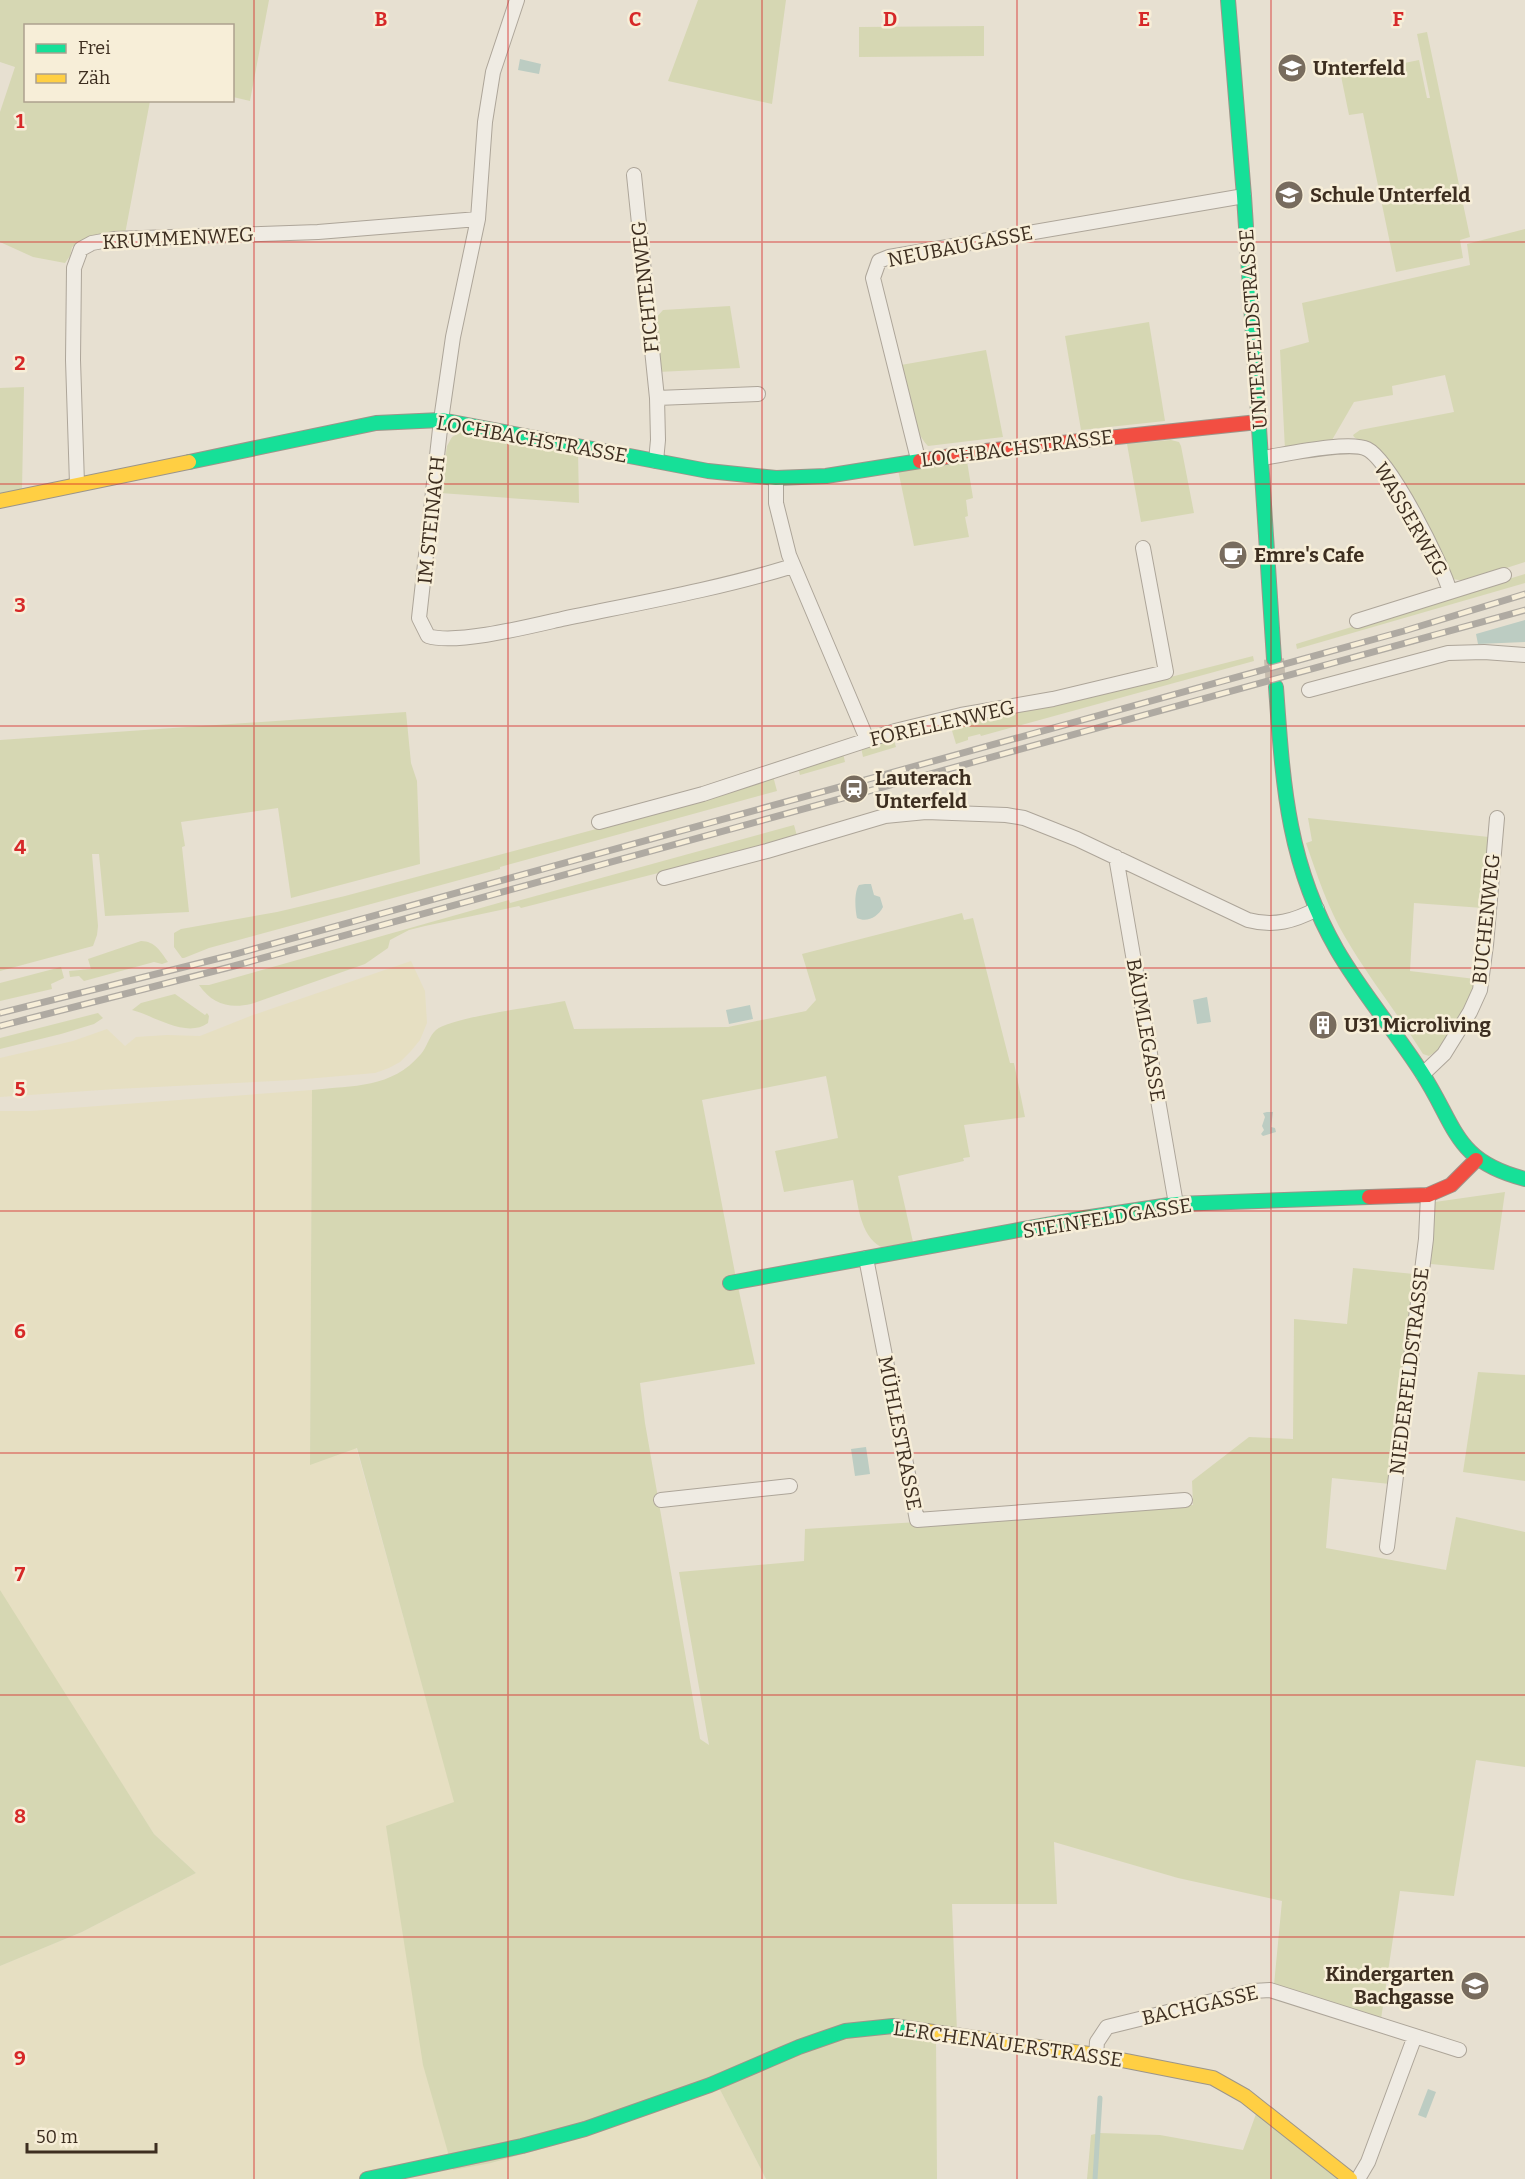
<svg xmlns="http://www.w3.org/2000/svg" width="1525" height="2179" font-family="Bitter,serif">
<rect width="100%" height="100%" fill="#e7e0d1"/>
<path fill="#e6dfc2" d="M411,961L425,991L427,1023L420,1040L411,1051L400,1062L389,1068L375,1073L294,1080L116,1089L0,1097V1058L73,1041L107,1029L125,1046L136,1037L167,1035L200,1036L253,1015Z
M312,1090L310,1464L356,1447L455,1803L491,2163L563,2143L715,2080L766,2179H0V1966L82,1932L196,1873L154,1834L0,1592V1111H31Z"/>
<path fill="#d6d7b3" d="M0,0H269L250,101L233,97L232,26H26V100L150,101L125,234L87,238L72,247L70,256L65,263L33,257L0,242V112L15,67L0,62Z
M698,0H786L772,104L668,81Z
M984,26V56L859,57V27Z
M1427,32L1470,237L1460,240L1463,258L1396,272L1363,113L1349,115L1341,76L1419,60L1427,98H1430L1417,34Z
M1525,229V562L1466,581L1452,579L1366,445L1354,437L1353,435L1360,430L1454,412L1445,375L1392,386L1393,395L1354,402L1332,440L1285,450L1280,350L1309,342L1302,303L1470,265L1467,244Z
M730,306L740,368L658,372L654,320L663,310Z
M1149,322L1165,421L1081,430L1065,336Z
M986,350L1003,437L928,446C911,429 906,388 901,365Z
M24,387L22,490L0,495V388Z
M461,432L578,451L579,503L440,493L447,446L452,437Z
M1171,440L1179,442L1181,446L1194,513L1141,522L1127,444Z
M967,461L973,498L966,500L968,516L965,517L969,537L914,546L898,470Z
M1525,574V583L1297,649L1296,644Z
M1253,656L1254,661L981,736L980,734L968,737V740L956,744L950,724L1151,682Z
M406,712L411,763L417,781L420,864L291,898L278,808L181,822L185,846L182,847L189,912L105,916L99,854H92L98,926L97,935L93,946L0,971V740Z
M893,737L896,747L863,757L861,747Z
M843,753L845,762L800,775L798,768Z
M773,776L777,791L500,867V869L209,948L184,958H182L174,947V933L181,929L277,912L345,896L634,819Z
M1308,818L1489,837L1483,908L1414,903L1410,971L1475,979C1469,1003 1453,1043 1429,1056L1423,1054C1398,1014 1369,978 1345,937C1328,908 1317,875 1306,843L1312,841Z
M794,825L797,836C705,862 613,884 521,908L519,906L425,926L409,930L390,940L388,948L365,964L251,1004C229,1009 212,1004 199,985H209L509,900L510,903Z
M962,913L964,920L973,918L1010,1063H1014L1025,1117L964,1125L970,1157L963,1158L964,1161L898,1176L913,1242L881,1247C859,1235 858,1202 853,1180L784,1192L775,1151L838,1138L826,1076L702,1100L735,1273L755,1364L640,1383L645,1423L700,1739L709,1745L679,1572L804,1561L805,1529L1193,1505L1192,1481L1249,1437L1293,1439L1294,1319L1347,1324L1353,1268L1414,1274L1390,1484L1332,1478L1326,1548L1446,1570L1456,1517L1525,1532V1767L1476,1760L1454,1896L1400,1891L1381,2019L1274,1985L1282,1901L1178,1878L1054,1842L1057,1904H952L957,2032L936,2037L937,2179H766L715,2080L563,2143L491,2163L453,2170L423,2065L386,1826L454,1802L357,1448L310,1465L312,1090C354,1085 391,1089 421,1054C427,1047 429,1036 436,1030C451,1017 541,1006 565,1001L574,1029L728,1027L806,1011L816,1000L802,954Z
M141,941C155,941 161,952 168,962L162,964L154,962L84,981L79,976L70,977L69,971L91,969L88,959Z
M61,967L64,978L51,984L52,989L0,1001V983Z
M175,994L205,1015L207,1013L209,1016L208,1023C186,1039 153,1015 132,1010L141,1003Z
M98,1013L103,1018L94,1024L61,1034L0,1049V1038Z
M1505,1192L1494,1270L1431,1264L1435,1202Z
M1478,1372L1525,1375V1481L1463,1472Z
M0,1590L154,1834L196,1873L82,1932L0,1966Z
M1256,2114L1342,2179H1087L1091,2135L1099,2133L1160,2135L1243,2150Z"/>
<path fill="#bcccc2" d="M520,59L541,64L539,74L518,70Z
M1525,620V642L1478,644L1476,634Z
M865,884H871L874,895L880,897L883,907C878,917 867,923 857,918C855,909 854,892 859,885Z
M1207,997L1211,1022L1197,1024L1193,1000Z
M750,1005L753,1019L729,1024L726,1010Z
M1267,1112H1273L1271,1127L1275,1128L1276,1132L1263,1136L1261,1134L1264,1130L1262,1126L1265,1117L1263,1113Z
M866,1447L870,1474L855,1476L851,1449Z
M1428,2089L1436,2092L1426,2118L1418,2115Z"/>
<g fill="none" stroke-linecap="round" stroke-linejoin="round">
<path stroke="#bcccc2" stroke-width="5" d="M1095,2179L1100,2098"/>
<path stroke="#c5bcae" stroke-width="20" stroke-dasharray="20 10" stroke-linecap="butt" d="M1274,659L1276,687"/>
<g stroke="#ada599" stroke-width="16">
<path id="street" d="M517,0L493,72L485,122L478,219L453,337L441,420L419,618L428,636C456,645 531,626 562,619C639,603 718,589 793,566
M634,175L657,398L658,440L656,461
M657,398L758,394
M1262,458C1283,455 1349,440 1367,449C1390,460 1443,565 1450,592
M918,459L873,278L879,261L889,257L1244,196
M776,478V503L789,555L867,739
M77,484L73,360L74,268L81,249L92,243L114,239L318,232L478,219
M1357,621L1504,575
M1309,690L1448,653L1484,652L1525,655
M599,822L703,794L895,731L961,715L1053,699L1166,672L1143,548
M1116,857L1176,1204
M664,878L767,851L885,816L926,812L1006,815L1024,818L1077,839L1248,920C1274,927 1294,921 1317,909
M1423,1074L1444,1054L1470,1012L1480,990L1486,945L1497,818
M866,1258L917,1520L1185,1500
M661,1500L790,1486
M1387,1547L1426,1239L1428,1195
M1096,2055L1097,2042L1107,2027L1253,1991L1270,1990L1459,2050
M1358,2179L1368,2162L1415,2036"/>
</g>
<g stroke="#9c958a" stroke-width="16">
<path id="fast" d="M1228,0L1244,196L1274,659
M189,462L376,423L441,420L708,471L776,478L826,476L920,461
M1276,687C1283,784 1287,863 1337,950C1362,993 1395,1031 1422,1073C1457,1127 1454,1161 1525,1179
M730,1283L1084,1218L1176,1204L1369,1197
M367,2179L522,2146L585,2129L710,2085L799,2047L845,2031L893,2026L926,2031"/>
</g>
<g stroke="#9c958a" stroke-width="16">
<path id="slow" d="M0,501L189,462
M926,2031L1096,2055L1213,2078L1245,2096L1350,2179"/>
</g>
<g stroke="#9c958a" stroke-width="16">
<path id="jam" d="M920,461L976,452L1258,422
M1369,1197L1428,1195L1451,1185L1476,1160"/>
</g>
<use href="#street" stroke="#efebe3" stroke-width="14"/>
<use href="#fast" stroke="#16e098" stroke-width="14"/>
<use href="#slow" stroke="#ffcf43" stroke-width="14"/>
<use href="#jam" stroke="#f24e42" stroke-width="14"/>
<g stroke="#afaaa2" stroke-width="7">
<path id="rail" d="M0,1013L232,955L1404,631L1525,594
M0,1026L234,966L1525,610"/>
</g>
<use href="#rail" stroke="#f7eed8" stroke-width="4.5" stroke-dasharray="14" stroke-linecap="butt"/>
</g>
<path fill="none" stroke="#d62828" stroke-width="1.5" stroke-opacity="0.55" d="M254,0V2179M508,0V2179M762,0V2179M1017,0V2179M1271,0V2179M0,242H1525M0,484H1525M0,726H1525M0,968H1525M0,1211H1525M0,1453H1525M0,1695H1525M0,1937H1525"/>
<defs>
<g id="school-disc" transform="scale(1.5)"><circle r="9.5" fill="#786c5e" stroke="#f7eed8"/><path d="M0-5L7-2L0 1L-7-2ZM-4 1L0 2.5L4 1V4Q0 6-4 4Z" fill="#fff"/></g>
<g id="cafe-disc" transform="scale(1.5)"><circle r="9.5" fill="#786c5e" stroke="#f7eed8"/><path d="M-5.5-4.5H6V0H3Q3 3.5 0 3.5H-2.5Q-5.5 3.5-5.5 0ZM3-3.2v2h1.7v-2ZM-6 4.5H4V6H-6Z" fill="#fff"/></g>
<g id="station-disc" transform="scale(1.5)"><circle r="9.5" fill="#786c5e" stroke="#f7eed8"/><path d="M-3-6H3Q5-6 5-4V2Q5 4 3 4L4.5 6H3L1.5 4h-3L-3 6H-4.5L-3 4Q-5 4-5 2V-4Q-5-6-3-6ZM-3.5-4v3h7v-3ZM-3.5 1v1.5H-2V1ZM2 1v1.5H3.5V1Z" fill="#fff"/></g>
<g id="building-disc" transform="scale(1.5)"><circle r="9.5" fill="#786c5e" stroke="#f7eed8"/><path d="M-4-6H4V6H1V3H-1V6H-4ZM-2.5-4.3h1.7v1.8h-1.7ZM.8-4.3h1.7v1.8H.8ZM-2.5-1h1.7V.8h-1.7ZM.8-1h1.7V.8H.8Z" fill="#fff"/></g>
</defs>
<g fill-rule="evenodd">
<use href="#school-disc" x="1292" y="68"/>
<use href="#school-disc" x="1289" y="195"/>
<use href="#cafe-disc" x="1233" y="555"/>
<use href="#station-disc" x="854" y="789"/>
<use href="#building-disc" x="1323" y="1025"/>
<use href="#school-disc" x="1475" y="1986"/>
</g>
<g text-anchor="middle" stroke-width="5" stroke-linejoin="round" paint-order="stroke">
<g font-size="20" font-weight="bold" fill="#3d2e20" stroke="#f7eed8" text-anchor="start">
<text x="1313" y="75">Unterfeld</text>
<text x="1310" y="202">Schule Unterfeld</text>
<text x="1254" y="562">Emre's Cafe</text>
<text x="875" y="785">Lauterach<tspan x="875" dy="23">Unterfeld</tspan></text>
<text x="1344" y="1032">U31 Microliving</text>
<text x="1454" y="1981" text-anchor="end">Kindergarten<tspan x="1454" dy="23">Bachgasse</tspan></text>
</g>
<g font-size="20" fill="#3d2e20" stroke="#f7eed8">
<text transform="translate(178 238) rotate(-3)" y="7">KRUMMENWEG</text>
<text transform="translate(960 246) rotate(-11)" y="7">NEUBAUGASSE</text>
<text transform="translate(645 287) rotate(-96)" y="7">FICHTENWEG</text>
<text transform="translate(1253 329) rotate(-94)" y="7">UNTERFELDSTRASSE</text>
<text transform="translate(532 439) rotate(10)" y="7">LOCHBACHSTRASSE</text>
<text transform="translate(1017 448) rotate(-7)" y="7">LOCHBACHSTRASSE</text>
<text transform="translate(1411 519) rotate(60)" y="7">WASSERWEG</text>
<text transform="translate(431 520) rotate(-84)" y="7">IM STEINACH</text>
<text transform="translate(942 723) rotate(-13)" y="7">FORELLENWEG</text>
<text transform="translate(1486 919) rotate(-84)" y="7">BUCHENWEG</text>
<text transform="translate(1146 1030) rotate(80)" y="7">BÄUMLEGASSE</text>
<text transform="translate(1107 1218) rotate(-9)" y="7">STEINFELDGASSE</text>
<text transform="translate(1409 1371) rotate(-83)" y="7">NIEDERFELDSTRASSE</text>
<text transform="translate(900 1433) rotate(79)" y="7">MÜHLESTRASSE</text>
<text transform="translate(1200 2005) rotate(-13)" y="7">BACHGASSE</text>
<text transform="translate(1008 2044) rotate(8)" y="7">LERCHENAUERSTRASSE</text>
</g>
</g>
<g font-size="20" text-anchor="middle" font-weight="bold" fill="#d62828" stroke="#f7eed8" stroke-width="5" stroke-linejoin="round" paint-order="stroke">
<text x="381" y="26">B</text>
<text x="635" y="26">C</text>
<text x="890" y="26">D</text>
<text x="1144" y="26">E</text>
<text x="1398" y="26">F</text>
<text x="20" y="128">1</text>
<text x="20" y="370">2</text>
<text x="20" y="612">3</text>
<text x="20" y="854">4</text>
<text x="20" y="1096">5</text>
<text x="20" y="1338">6</text>
<text x="20" y="1581">7</text>
<text x="20" y="1823">8</text>
<text x="20" y="2065">9</text>
</g>
<rect x="24" y="24" width="210" height="78" fill="#f7eed8" stroke="#ada18e" stroke-width="1.5"/>
<rect x="36" y="44" width="30" height="9" fill="#16e098" stroke="#ada18e" stroke-width="1.5"/>
<text x="78" y="54" font-size="18" fill="#3d2e20">Frei</text>
<rect x="36" y="74" width="30" height="9" fill="#ffcf43" stroke="#ada18e" stroke-width="1.5"/>
<text x="78" y="84" font-size="18" fill="#3d2e20">Zäh</text>
<path d="M27 2143v9h129v-9" fill="none" stroke="#3d2e20" stroke-width="3"/>
<text x="36" y="2143" font-size="18" fill="#3d2e20" stroke="#f7eed8" stroke-width="4.5" paint-order="stroke">50 m</text>
</svg>
